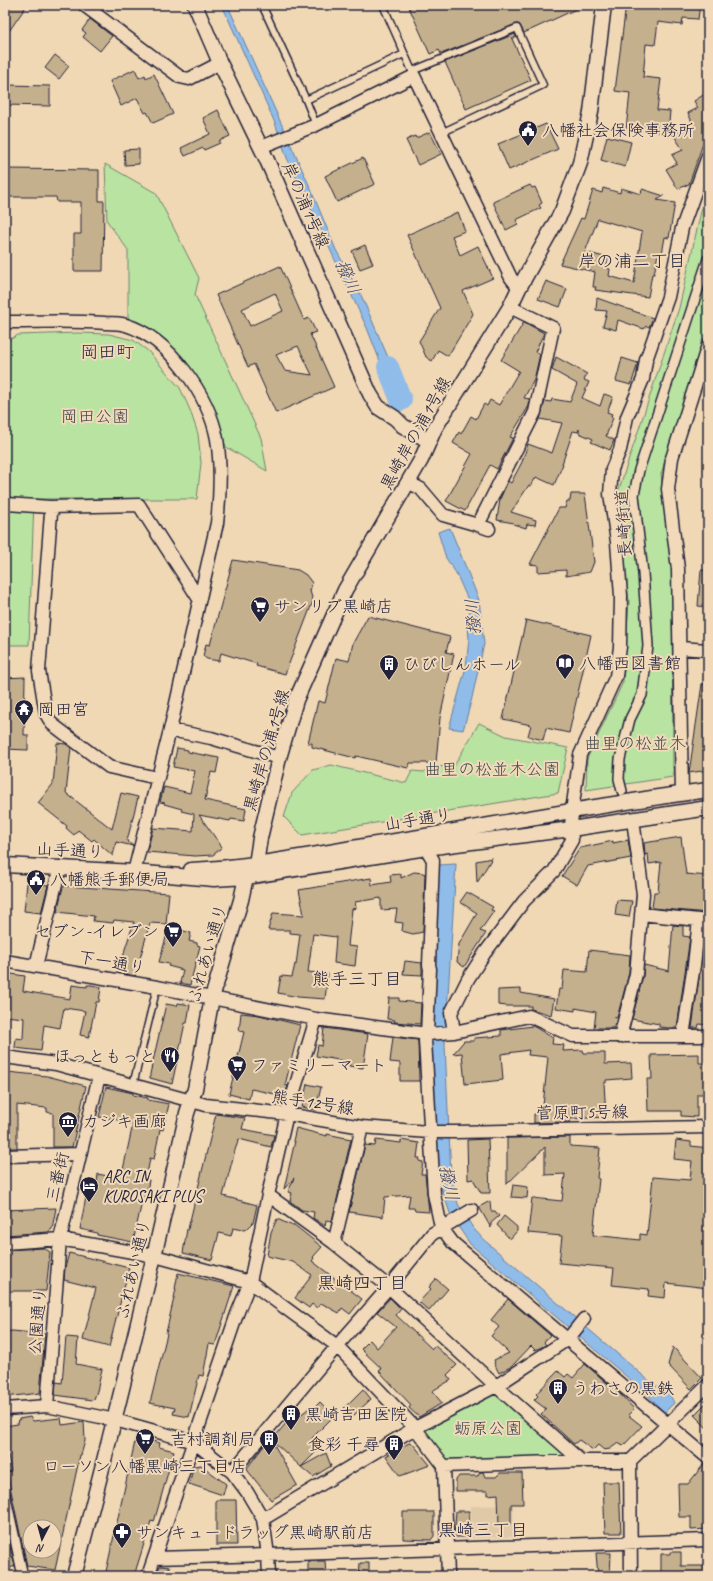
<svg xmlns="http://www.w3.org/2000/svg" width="713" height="1581" font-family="Caveat,'Klee One',sans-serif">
<rect width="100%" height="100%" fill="#f0d8b5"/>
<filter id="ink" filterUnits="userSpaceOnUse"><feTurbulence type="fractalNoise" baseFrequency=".025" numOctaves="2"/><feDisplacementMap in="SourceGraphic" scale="8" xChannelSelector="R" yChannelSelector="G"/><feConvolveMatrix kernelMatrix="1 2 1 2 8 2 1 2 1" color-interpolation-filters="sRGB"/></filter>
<g filter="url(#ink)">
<path fill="#dfc9a7" d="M513,1505L514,1537L472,1538L470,1506Z"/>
<path fill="#b8e3a0" stroke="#6d826e" d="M105,164L156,193L199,278L195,295L261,438L267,471L226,447L216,415L200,383L169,345L154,334L128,318V250L107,221Z
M708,181V328L661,474L672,568L673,777L586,790L587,759L623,682L629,602L617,495L679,308Z
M78,333L109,334L133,340L148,351L180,388L190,410L198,434L201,463L197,499H34L29,645H5V342L18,335Z
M479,723L506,736L568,748L558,793L302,835L284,817L292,793L313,770L331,765L406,783L412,771L424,772L431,767L454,766Z
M493,1389L567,1457L446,1460L421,1432Z"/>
<path fill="#90bce9" stroke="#647ea3" d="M222,5L228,6L310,187L336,250L361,295L404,394L394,397L367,328L287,158L275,123Z
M450,528L479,600L484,644L471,702L463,730L449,728L466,667L469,639L467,615L472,609L456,573L446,558L438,532Z
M456,864L445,1045L451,1176L458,1204L473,1228L484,1240L654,1385L669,1393L674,1403L664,1413L646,1393L470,1244L451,1216L440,1184L435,1145L429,1046L438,865Z"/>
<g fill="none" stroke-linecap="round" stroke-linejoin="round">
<path stroke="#90bce9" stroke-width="22" d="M388,367L401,400"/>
</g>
<path fill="#c5b08e" stroke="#22223b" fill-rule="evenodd" d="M8,5H27L5,37V9Z
M408,5H585L524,33L520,25L516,24L441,54L439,50L430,54Z
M626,5H700L698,19L683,18L682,25L658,22L655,45L646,44L643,77L661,79L657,110L670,111L668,133L626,129L630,93L615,91Z
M90,19L112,36L100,51L83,37L86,33L82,30Z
M515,34L516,37L512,39L531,80L466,109L445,62Z
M55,55L69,66L59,79L45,68Z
M135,69L139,78L145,75L146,78L154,74L173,114L153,123L147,112L145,113L137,98L121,106L110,81Z
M7,85L50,86V106L5,105V88H7Z
M708,92V129L689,184L678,189L666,169L677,163L672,155L683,150L673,134L692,122L688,113L698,108L694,101Z
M218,110L230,136L219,141L220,143L204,150L203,148L185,156L181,148L210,134L203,118Z
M546,124L558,149L509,170L498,144Z
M430,132L441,154L418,165L406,140L415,136L416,138Z
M607,136L631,142L625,167L601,160Z
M139,149V164L125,165L124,150Z
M363,158L375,184L337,202L325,176Z
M5,169L99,170V201H104L103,271H74V234H81V202H57L56,197H5Z
M530,185L532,188L535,187L542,203L539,205L541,208L516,220L518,224L506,230L493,202Z
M603,188L620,193L621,188L641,194L642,189L664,196L657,200L675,203L669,238L665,237L662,254H658L654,274H652L648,297L595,290L596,287H593L595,272L560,264L581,218L584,219L593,190L602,193ZM598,219L642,232L634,283L609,276L610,269L606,268L608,258L585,252Z
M458,212L465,231L452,236L460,255L478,246L493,278L463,291L473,314L448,356L438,350L432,361L426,357L419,341L440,308L407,235Z
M365,245L373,264L360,269L352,251Z
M280,266L304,320L309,318L316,332L310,334L334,387L276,413L254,364L248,367L216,295ZM275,293L283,311L250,326L242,309ZM298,346L312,375L285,371L276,355Z
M546,281L567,289L560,307L538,299Z
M597,298L653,318L649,327L646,326L644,329L618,320L616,330L603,326L607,311L596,310Z
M524,322L544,333L535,352L540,354L534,380L524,398L530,399L529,406L510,437L513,438L497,469L490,465L465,511L446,501L472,454L453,443L459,432L461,434L471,416L476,419L484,404L487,406L490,400L499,405L519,371L501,360Z
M556,357L587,374L584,380L589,382L582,398L600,406L604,394L613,397L607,412L612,414L611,417L613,418L606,436L614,440L610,450L591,442L593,439L579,433V429L578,432L573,431L562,464H563L554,485L536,477L531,486L529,485L511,512L536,520L535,525L527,524L526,528L513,524L514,523L497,520L500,499L508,481L511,483L522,462L528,444L552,453L562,423L540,419L545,401L551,402L552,399L570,402L577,384L552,370Z
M622,358L638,363L631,385L616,381Z
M571,494H585L594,562L590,572L566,576V570L538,572V565L530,564L559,508H565L567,501H570Z
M233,560L298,570L306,575L312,583L310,591L313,601L285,674L256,666L257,664L221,653L219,661L207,659L203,656L206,644L210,645Z
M701,570L708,571V607L698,606Z
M368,616L450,637L446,652L454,654L440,718L436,763H410L408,768L356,756L355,758L312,747V743H308L318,701L325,703L336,658L349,661L353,643Z
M526,620L591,635L569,733L546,728L543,740L528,736L531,725L503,719Z
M25,677L24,735H28V750L5,749V678Z
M702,684H708V770L689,773Z
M57,743L66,744L71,748L66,793L112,829L121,793L138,797L127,841L133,846L116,842L113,856L94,839L92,841L78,830L74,835L66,828L67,826L38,803L53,784Z
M177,748L188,750V752L219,758L216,773L211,772L205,800L246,809L244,821L231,819L230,821L199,815L222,847L213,855L195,856L147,852L153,828L193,831L194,814L181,811L182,809L164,804L165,803L160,802L164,787L190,793L195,771L173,767Z
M681,837L686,874L708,876V913L652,908L654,892H658L661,862L649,864L648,854L645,855L644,843Z
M628,840L631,858L588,866L577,885L562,876L580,848L613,841V843Z
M492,858L477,883L476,861Z
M414,872L423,873L425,874L423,932L413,934L402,931L403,923L395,922L397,909L381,910V898L355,902L356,908L352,909L348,946L357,947L355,966L334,963L336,937L313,934L308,972L328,974L325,999L298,997L278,993L281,976L292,977L295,964L296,965L300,934L290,933V930H268L273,913L304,915L299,890L371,878L372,885L391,882L390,875L401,874V878Z
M27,883L48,885L41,913L24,911Z
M66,886L169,893L166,924L150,923L135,976L120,973L125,949L134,922L114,920L113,923L93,921L94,916L57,912L63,887Z
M467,892L493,907L491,910L494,911L480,931L486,933L464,967L457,962L459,944L477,913L460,902Z
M617,900L632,901L629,917L615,915Z
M673,925L683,926V936L690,937L677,1028H669L659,1027V1024L632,1019L643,976L644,965L669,971Z
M169,927L191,933L189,941L197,943V945L200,946L190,985L180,983L183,970L168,966L169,964L159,962Z
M703,949H708V1025L699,1024L698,1028H692Z
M589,950L630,955L629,973L617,1018L615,1017L614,1028H594L596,1012L575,1008V1011L556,1008L559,989H562L564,970L587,972Z
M405,961L422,963V975L403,974Z
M5,973L25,976L23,991L70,999L72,985L87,987V985H91L101,987L99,1002H96L89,1037L80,1035L85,1011L64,1008L60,1028L44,1025L41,1051L15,1048L16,1038L23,1039L24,1018L5,1016Z
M521,989V993L554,999L551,1015L531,1009V1006H507L498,1005V990Z
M389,998H399V1001L421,1003L420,1024L394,1022L395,1020L387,1019Z
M178,1003L190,1005L187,1023H185L172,1084L150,1078V1074L166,1004L177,1006Z
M241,1013L259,1015L300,1025L285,1085L288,1086L285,1096L251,1089L249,1099L229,1094L244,1032L239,1031Z
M533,1026L553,1038L552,1044L564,1045L563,1051L583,1050L584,1053H605V1064L631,1063L632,1078L606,1080V1083H604L606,1117L570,1119V1122L534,1123V1114H539V1106H543L548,1057L528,1055L529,1050L501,1054L503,1080L465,1084L462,1053L453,1054L464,1041H474V1038L501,1036V1030Z
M324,1028L368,1034L363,1068L349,1066L350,1062L316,1056L318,1045L322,1046Z
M393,1037L418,1040L419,1081H400V1063L390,1062Z
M699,1054V1063H708V1094H697V1117L681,1116V1111H648L647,1079H652L651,1055Z
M7,1072L47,1076L86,1086L72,1147H53V1113L47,1112V1108L17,1105V1148H5V1098Z
M307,1084L321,1087L316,1110L302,1107Z
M106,1087L133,1093V1095L148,1098V1100L169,1104L163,1130L160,1129L154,1159L150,1158L146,1180H149L145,1203L142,1202L133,1242L97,1235V1233L80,1229L89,1181L97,1182L98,1174L121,1179L133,1124L110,1118V1119L99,1117Z
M216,1114L245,1118L242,1129L274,1135L271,1147L239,1139L235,1150L223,1196L257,1205L253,1223L248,1228L244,1230L233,1228L231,1236L219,1233L212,1260L183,1253L187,1229H188Z
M296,1128L327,1136V1134L351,1139L332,1221L326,1220L325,1226L313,1218L314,1212L302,1210L290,1201L292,1193L288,1192L294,1178L284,1189L292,1154L295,1141H293Z
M570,1137V1146L600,1148L597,1178L599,1179L593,1235L640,1240V1234L647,1235L653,1177L690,1180L692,1161L674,1159L676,1140L691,1142V1146L708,1148V1288L666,1283L665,1298L648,1296L649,1289L612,1285L614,1268L559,1263L562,1236L528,1233L532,1198L562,1201L565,1174L545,1175V1147L507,1184V1138Z
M488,1139L490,1193H481L473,1179L468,1180L467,1140Z
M376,1140L401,1143V1140L419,1143L417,1158H420L419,1161L423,1162L421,1174H425L429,1212L415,1211L414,1208H408L410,1195L385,1197L383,1217L349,1212L365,1145L375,1146Z
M513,1185L528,1187L527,1198L511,1197Z
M490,1201L491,1211H495L499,1216L491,1223V1228L479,1207Z
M56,1208L52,1229L48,1232L5,1235V1210Z
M504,1216L517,1227V1231L510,1239L497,1225Z
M277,1219L293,1226V1224L322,1247L313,1257L314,1258L312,1261L362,1299L350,1314L342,1308L339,1313L321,1303L317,1308L312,1304L309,1308L295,1298L312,1275L293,1262L267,1256L271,1232Z
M44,1248L50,1252L46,1291H7V1273H5V1250Z
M69,1253L129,1268L109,1347L83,1340L96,1288L64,1280L65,1268Z
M178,1273L234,1286L215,1345L209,1344L203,1376L199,1375L189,1417L173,1414L175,1408L150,1403L167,1334L166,1333L176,1289H175Z
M436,1279L448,1289L429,1311L419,1302L431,1289L429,1287Z
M390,1298L401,1309L396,1315L432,1349L435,1346L457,1365L447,1375L451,1380L432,1391L442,1403L419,1417L409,1408L411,1405L379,1371L382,1369L361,1349L370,1340L377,1348L396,1327L377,1312Z
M508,1299L550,1335L544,1342L546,1345L535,1350L531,1346L512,1366L499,1373L494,1363L495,1362L494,1360L509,1353L491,1336L499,1327L491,1320Z
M12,1331L45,1334L40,1393L5,1397V1332Z
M66,1337L78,1338L76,1364L102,1369L97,1391L94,1399L92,1400L55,1395L56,1382L62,1383Z
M673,1347L702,1378L691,1389L668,1365Z
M585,1364L621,1395L634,1409L628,1415L642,1426L623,1446L618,1443L610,1449L604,1450L598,1445L593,1450L579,1440L574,1444L541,1414L546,1409L534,1400L538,1396L536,1394L558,1371L565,1377L568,1374L573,1378Z
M363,1389L371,1399L352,1417L344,1408Z
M708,1401V1429L694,1415Z
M320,1402L334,1416L312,1438L322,1446L301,1467L272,1440L287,1422L285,1421L292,1412L298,1417L309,1408L312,1410Z
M30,1417L33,1421L61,1418L62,1425L84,1422L85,1441L81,1455H80L55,1570L27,1566L7,1472L11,1471L8,1455L5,1454V1426L18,1424L19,1419ZM30,1527H54V1551H30Z
M136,1437L160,1443L159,1447L174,1451L154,1522L151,1521L134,1576H105Z
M272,1441L297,1485L271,1500L248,1471L247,1468L266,1443L268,1445Z
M409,1443L413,1444L430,1465L400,1476L386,1456Z
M326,1453L331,1466L313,1477L301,1467Z
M704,1464L708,1465V1529L691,1530V1517H679L678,1484H688Z
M201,1465L226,1484L223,1495L189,1484L194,1466Z
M480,1472H483L485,1477H496L500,1473H522L523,1504H511V1524L499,1525L498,1494L488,1495V1491H456V1480L459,1476H478Z
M603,1482H619L621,1533H605Z
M216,1500H236L237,1545H216Z
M456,1511H469L468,1537H454Z
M403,1512H434V1536L431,1540L403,1539Z
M5,1547H10L15,1566L5,1570Z
M671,1552H681V1566H708V1576H661V1554H671Z
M596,1553H611L610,1576H598Z
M308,1561H325L326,1576H308Z
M360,1563H369V1576H359Z
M160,1566L170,1567V1576H156Z"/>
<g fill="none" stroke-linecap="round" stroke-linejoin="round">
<g stroke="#22223b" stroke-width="9">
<path id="service" d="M262,5L306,100
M383,5L413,73
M412,71L517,28L543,85L441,133
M316,125L306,100L404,54
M133,1085L157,987"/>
</g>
<g stroke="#22223b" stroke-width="12">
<path id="pedestrian" d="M622,791L619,779L620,759L630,719L642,695L648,646L643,573L634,495L639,470L708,259
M5,1494L23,1576"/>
</g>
<g stroke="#22223b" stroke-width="15">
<path id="minor" d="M85,6L180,77L189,79L220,63
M261,147L316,125L414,76L511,278L519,288
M5,322C38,322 72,320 105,323C111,323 120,323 126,325C169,338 209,396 217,439C221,465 220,497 217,523L170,730L134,872
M408,482L421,489L443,515L478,525L489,529
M5,503L7,504L50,507L139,505L199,599
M50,507L51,513L39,671L46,714L52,724L109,767L157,778
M478,525L535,412L553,328L510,307
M680,648L708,650
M170,730L211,738L279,758
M682,794L678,569L668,489L672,458L708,345
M426,848L433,860L429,965L430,969L427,1034L425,1040L434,1194L441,1227L453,1243L708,1458
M641,914L708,921
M5,961L157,987L316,1019L427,1034L454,1032L529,1016L573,1036H708
M36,966L60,867
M454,1032L451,1013L468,979L484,954L524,901L554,871L572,840L571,829L572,811L580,755L616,676L620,647L621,596L617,542L610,494L612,469L620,450L627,417L643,379L646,360L668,297L682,228L708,156
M683,1036L694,965L699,920
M620,1037L636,974L643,894L633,820
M5,1057L56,1064L206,1105L287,1114L362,1127L429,1132H456L708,1127
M5,1156L80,1154
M268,1195L334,1243L389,1287L496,1386L581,1461
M5,1243L60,1239L155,1256L250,1282L337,1346L415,1428L444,1466L448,1576
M334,1243L362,1127
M47,1406L60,1239L99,1076
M5,1409L47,1406L115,1420L194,1442L232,1472L247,1492L263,1519L268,1555L269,1576
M630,1461L631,1576
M444,1466L581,1461H630L708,1385
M232,1472L337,1346L389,1287L432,1234L472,1210
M263,1519L415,1428L496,1386L568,1339L584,1319
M154,1558L268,1555L708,1540
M148,1576L237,1314L250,1282L268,1195L287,1114L316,1019"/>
</g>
<g stroke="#22223b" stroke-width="17">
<path id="tertiary" d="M195,5L220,63L266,158L370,394L378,407L395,418L403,426L429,441
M5,865L134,872L214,879L246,877L426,848L571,829L708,808
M191,870C251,867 311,855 370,845C483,827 595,805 708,790
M74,1576C115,1422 152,1268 187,1113L195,1089L212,998L241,900L246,877L256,864L260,838L279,758L296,700L345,590L421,460L435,428L510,307L519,288L562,211L580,163L591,112L604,5"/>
</g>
<use href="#service" stroke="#f1d9b9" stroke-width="6"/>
<use href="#pedestrian" stroke="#f1d9b9" stroke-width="9"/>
<use href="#minor" stroke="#f1d9b9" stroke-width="12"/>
<use href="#tertiary" stroke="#f1d9b9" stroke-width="14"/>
</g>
</g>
<defs>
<g id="civic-pin" transform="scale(1)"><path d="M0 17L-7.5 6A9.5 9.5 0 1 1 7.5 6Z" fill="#22223b" stroke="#f1d9b9"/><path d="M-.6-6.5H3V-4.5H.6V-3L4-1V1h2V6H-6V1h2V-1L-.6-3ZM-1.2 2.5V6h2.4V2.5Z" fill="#fff"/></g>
<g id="supermarket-pin" transform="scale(1)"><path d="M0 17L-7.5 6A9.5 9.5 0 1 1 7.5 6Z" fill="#22223b" stroke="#f1d9b9"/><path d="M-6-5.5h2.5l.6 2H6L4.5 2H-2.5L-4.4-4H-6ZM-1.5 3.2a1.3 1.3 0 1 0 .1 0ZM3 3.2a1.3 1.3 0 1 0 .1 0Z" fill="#fff"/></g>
<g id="library-pin" transform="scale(1)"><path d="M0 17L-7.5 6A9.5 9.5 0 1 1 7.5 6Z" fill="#22223b" stroke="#f1d9b9"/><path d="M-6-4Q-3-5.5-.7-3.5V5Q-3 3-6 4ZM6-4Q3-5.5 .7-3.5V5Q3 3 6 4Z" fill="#fff"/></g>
<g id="building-pin" transform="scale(1)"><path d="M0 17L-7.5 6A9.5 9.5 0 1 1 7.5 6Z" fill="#22223b" stroke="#f1d9b9"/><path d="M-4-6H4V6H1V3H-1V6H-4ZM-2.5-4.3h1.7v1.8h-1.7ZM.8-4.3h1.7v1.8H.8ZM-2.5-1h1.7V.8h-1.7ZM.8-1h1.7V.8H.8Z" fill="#fff"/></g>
<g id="temple-pin" transform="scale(1)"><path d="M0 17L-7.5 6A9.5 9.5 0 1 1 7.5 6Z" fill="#22223b" stroke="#f1d9b9"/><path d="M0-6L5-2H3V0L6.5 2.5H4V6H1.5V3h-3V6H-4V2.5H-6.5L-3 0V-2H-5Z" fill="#fff"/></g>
<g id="restaurant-pin" transform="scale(1)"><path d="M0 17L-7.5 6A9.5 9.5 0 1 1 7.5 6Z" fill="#22223b" stroke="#f1d9b9"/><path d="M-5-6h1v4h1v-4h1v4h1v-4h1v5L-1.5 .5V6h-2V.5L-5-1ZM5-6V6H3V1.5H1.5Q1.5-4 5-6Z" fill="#fff"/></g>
<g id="museum-pin" transform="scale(1)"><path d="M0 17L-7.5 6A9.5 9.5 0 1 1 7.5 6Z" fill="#22223b" stroke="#f1d9b9"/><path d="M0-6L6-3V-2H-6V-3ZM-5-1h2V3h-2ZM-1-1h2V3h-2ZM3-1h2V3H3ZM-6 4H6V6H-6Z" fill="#fff"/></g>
<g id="hotel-pin" transform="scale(1)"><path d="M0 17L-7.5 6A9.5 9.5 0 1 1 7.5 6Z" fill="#22223b" stroke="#f1d9b9"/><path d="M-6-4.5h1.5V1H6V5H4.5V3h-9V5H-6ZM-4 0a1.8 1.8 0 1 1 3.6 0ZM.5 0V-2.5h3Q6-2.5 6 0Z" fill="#fff"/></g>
<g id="pharmacy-pin" transform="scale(1)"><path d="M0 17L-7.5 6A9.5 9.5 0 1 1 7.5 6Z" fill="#22223b" stroke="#f1d9b9"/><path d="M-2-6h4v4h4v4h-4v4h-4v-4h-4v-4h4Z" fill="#fff"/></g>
</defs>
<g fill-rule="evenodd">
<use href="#civic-pin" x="528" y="130"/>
<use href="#supermarket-pin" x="260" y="606"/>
<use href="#library-pin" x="565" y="663"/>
<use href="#building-pin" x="389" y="664"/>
<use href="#temple-pin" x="24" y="709"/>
<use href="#civic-pin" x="36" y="879"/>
<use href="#supermarket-pin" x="173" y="931"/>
<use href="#restaurant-pin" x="170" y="1056"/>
<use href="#supermarket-pin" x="237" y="1065"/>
<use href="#museum-pin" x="68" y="1121"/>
<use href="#hotel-pin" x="89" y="1186"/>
<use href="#building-pin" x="558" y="1388"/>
<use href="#building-pin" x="291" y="1414"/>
<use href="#supermarket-pin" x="145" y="1438"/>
<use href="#building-pin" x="269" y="1439"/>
<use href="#building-pin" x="394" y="1444"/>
<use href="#pharmacy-pin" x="122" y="1532"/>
</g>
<g text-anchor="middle" stroke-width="4" stroke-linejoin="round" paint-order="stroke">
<g font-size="17" fill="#22223b" stroke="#f1d9b9" text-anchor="start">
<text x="542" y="136">八幡社会保険事務所</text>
<text x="274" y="612">サンリブ黒崎店</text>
<text x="579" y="669">八幡西図書館</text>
<text x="403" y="670">ひびしんホール</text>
<text x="38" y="715">岡田宮</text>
<text x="50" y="885">八幡熊手郵便局</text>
<text x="159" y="937" text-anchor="end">セブン-イレブン</text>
<text x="156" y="1062" text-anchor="end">ほっともっと</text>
<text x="251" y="1071">ファミリーマート</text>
<text x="82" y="1127">カジキ画廊</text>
<text x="103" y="1182">ARC IN<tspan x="103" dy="20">KUROSAKI PLUS</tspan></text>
<text x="572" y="1394">うわさの黒鉄</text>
<text x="305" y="1420">黒崎吉田医院</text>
<text x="255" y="1445" text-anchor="end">吉村調剤局</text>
<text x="380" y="1450" text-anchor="end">食彩 千尋</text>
<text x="145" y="1472" text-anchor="middle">ローソン八幡黒崎三丁目店</text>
<text x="136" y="1538">サンキュードラッグ黒崎駅前店</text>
</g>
<g font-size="17" fill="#22223b" stroke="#f1d9b9">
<text transform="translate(306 205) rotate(66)" y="6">岸の浦1号線</text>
<text transform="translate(415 433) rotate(-61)" y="6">黒崎岸の浦1号線</text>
<text transform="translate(623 523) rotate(-93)" y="6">長崎街道</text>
<text transform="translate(266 750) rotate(-74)" y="6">黒崎岸の浦1号線</text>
<text transform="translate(418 819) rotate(-9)" y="6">山手通り</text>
<text transform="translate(70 850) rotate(3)" y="6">山手通り</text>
<text transform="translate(207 953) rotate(-74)" y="6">ふれあい通り</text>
<text transform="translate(112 962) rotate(10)" y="6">下一通り</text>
<text transform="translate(313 1102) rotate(9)" y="6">熊手12号線</text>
<text transform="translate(582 1112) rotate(-1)" y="6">菅原町5号線</text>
<text transform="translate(57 1177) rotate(-77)" y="6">三番街</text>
<text transform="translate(133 1269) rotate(-77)" y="6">ふれあい通り</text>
<text transform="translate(37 1321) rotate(-85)" y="6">公園通り</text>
</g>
<g font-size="17" fill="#40494f" stroke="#f1d9b9">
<text x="95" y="422">岡田公園</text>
<text x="635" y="749">曲里の松並木</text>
<text x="492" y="775">曲里の松並木公園</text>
<text x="488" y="1434">蛎原公園</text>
</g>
<g font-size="18" fill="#22223b" stroke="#f1d9b9">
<text x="632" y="267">岸の浦二丁目</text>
<text x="107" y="358">岡田町</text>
<text x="357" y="985">熊手三丁目</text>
<text x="362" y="1289">黒崎四丁目</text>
<text x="483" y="1536">黒崎三丁目</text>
</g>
<g font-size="18" font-style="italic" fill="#3e4866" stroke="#f1d9b9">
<text transform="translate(348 277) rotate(65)" y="6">撥川</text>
<text transform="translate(473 617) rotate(-94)" y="6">撥川</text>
<text transform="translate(449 1183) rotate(78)" y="6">撥川</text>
</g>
</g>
<rect width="713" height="1581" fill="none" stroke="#f1d9b9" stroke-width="20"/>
<rect x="10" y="10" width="693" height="1561" fill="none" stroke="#22223b" stroke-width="1.5" filter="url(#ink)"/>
<g transform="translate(42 1539) rotate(186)"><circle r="19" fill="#f1d9b9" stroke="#9e9087"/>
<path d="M0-3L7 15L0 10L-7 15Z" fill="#22223b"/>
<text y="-6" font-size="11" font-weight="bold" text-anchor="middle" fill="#22223b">N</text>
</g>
</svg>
